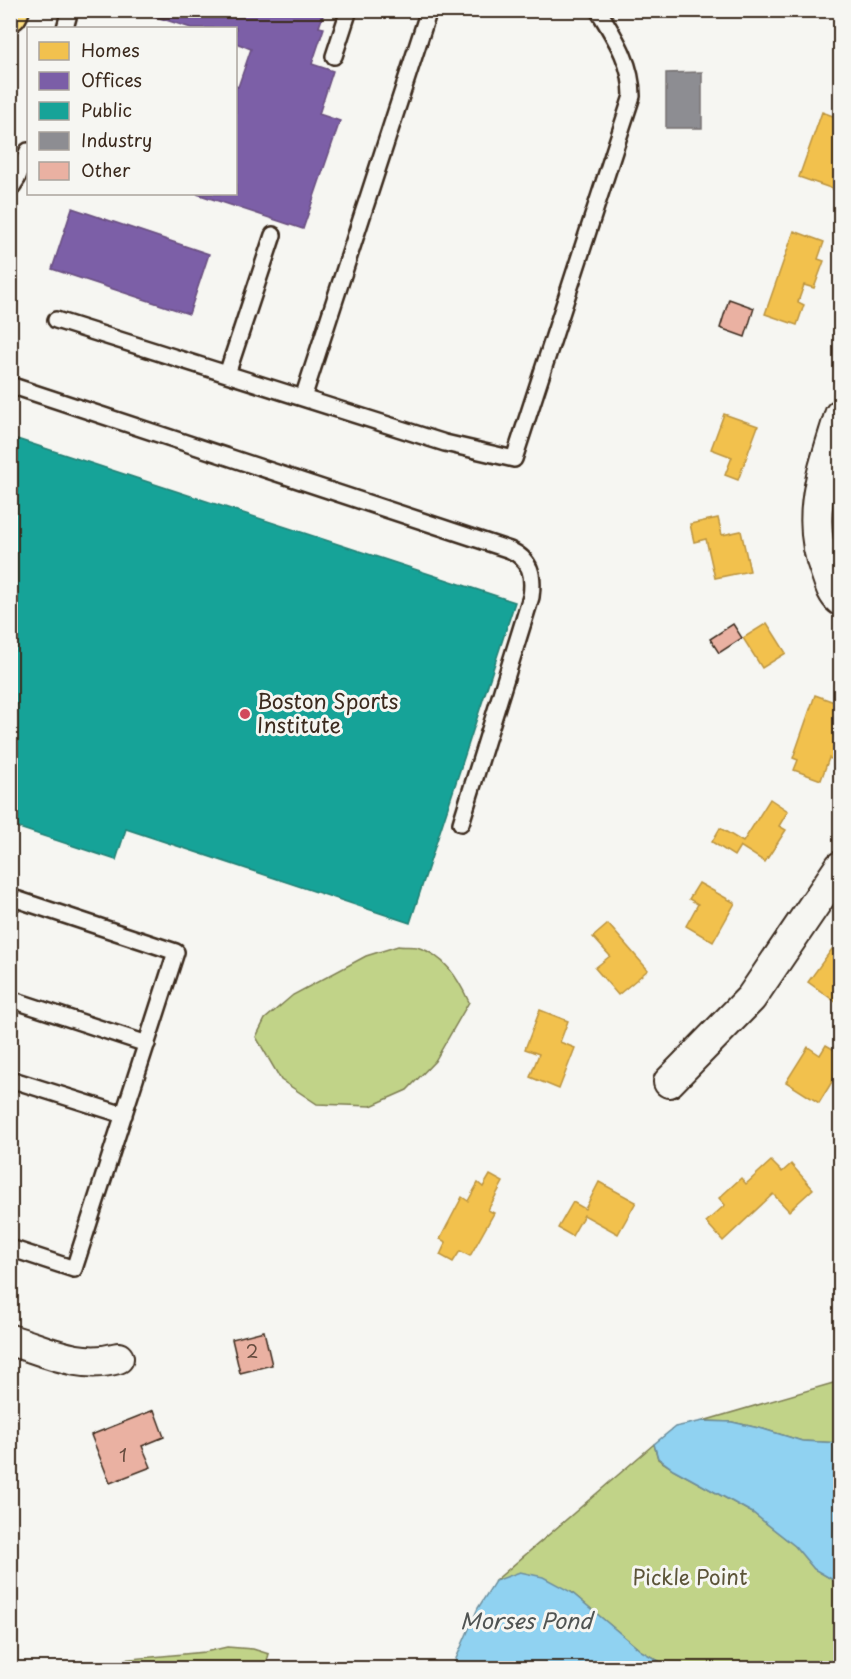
<svg xmlns="http://www.w3.org/2000/svg" width="851" height="1679" font-family="'Playpen Sans',sans-serif">
<rect width="100%" height="100%" fill="#f6f6f2"/>
<filter id="ink" filterUnits="userSpaceOnUse"><feTurbulence type="fractalNoise" baseFrequency=".0167" numOctaves="2"/><feDisplacementMap in="SourceGraphic" scale="12" xChannelSelector="R" yChannelSelector="G"/><feConvolveMatrix kernelMatrix="1 2 1 2 8 2 1 2 1" color-interpolation-filters="sRGB"/></filter>
<g filter="url(#ink)">
<path fill="#c1d388" stroke="#7e7e53" stroke-width="1.5" d="M398,946C404,947 412,946 417,947C444,955 458,978 469,1002L435,1061L407,1090L371,1106L317,1104L281,1080L256,1037L265,1019L293,995L366,956Z
M840,1381V1443L802,1441L763,1429L732,1422L703,1421Z
M654,1444L658,1459L673,1469L753,1513L795,1546L814,1569L840,1584V1668H671L641,1651L571,1592L495,1581Z
M227,1647L253,1649L269,1654L265,1668H94L120,1660L205,1652Z"/>
<path fill="#90d2f1" stroke="#6e8f9d" stroke-width="1.5" d="M703,1421L732,1422L763,1429L802,1441L840,1443V1584L814,1569L795,1546L753,1513L673,1469L658,1458L654,1444L675,1427Z
M520,1572L543,1577L571,1592L641,1651L671,1668H449L455,1661L478,1608L495,1581Z"/>
<path fill="#f2c14e" stroke="#bb9440" stroke-width="1.5" d="M839,99L840,186L839,191L799,177L822,112L833,116Z
M794,231L824,242L818,259L824,261L814,288L804,285L798,302L804,305L797,325L765,314Z
M724,414L758,426L738,480L725,475L732,457L711,449Z
M718,518L722,535L741,531L750,571L715,578L706,539L694,542L690,524Z
M767,623L786,653L762,668L743,638Z
M815,695L840,704V742L834,760L829,758L821,780L794,770L798,760L793,758Z
M770,799L788,811L779,826L786,830L765,862L740,846L734,856L712,842L720,828L743,842Z
M699,883L735,903L713,942L686,926L698,904L689,899Z
M608,924L648,970L618,995L595,968L610,956L593,937Z
M832,949L840,955V1005L808,982Z
M540,1010L568,1021L560,1042L575,1048L559,1089L530,1077L539,1054L525,1049Z
M826,1045L840,1053V1074L838,1072L819,1103L786,1082L808,1047L820,1055Z
M771,1161L782,1172L791,1164L813,1189L789,1211L773,1194L723,1241L706,1222L725,1205L719,1198L741,1178L746,1184Z
M490,1175L503,1182L488,1210L494,1213L470,1256L460,1251L453,1262L440,1255L446,1242L440,1239L462,1197L468,1201L478,1183L483,1187Z
M599,1182L636,1202L618,1234L584,1215L572,1236L558,1228L573,1202L585,1209Z"/>
<path fill="#7b5ea7" stroke="#684e7e" stroke-width="1.5" d="M151,10H325L319,27L324,28L312,64L333,71L319,114L340,121L303,229L197,194H236V86L238,87L251,49L236,43V28H191L150,15Z
M72,208L209,254L189,314L52,269Z"/>
<path fill="#17a398" stroke="#227f73" stroke-width="1.5" d="M17,439L515,602L410,923L126,829L116,860L10,825V459Z"/>
<path fill="#8d8d92" stroke="#746f6f" stroke-width="1.5" d="M702,72V128H666V73Z"/>
<path fill="#eab1a2" stroke="#3b2a1e" stroke-width="1.5" d="M729,299L754,308L745,337L720,328Z
M733,624L742,638L719,653L710,639Z
M264,1331L272,1365L240,1373L232,1339Z
M154,1410L164,1437L142,1446L151,1467L110,1483L91,1435Z"/>
<g fill="none" stroke-linecap="round" stroke-linejoin="round">
<g stroke="#3b2a1e" stroke-width="20">
<path id="lane" d="M65,28L70,10
M334,56L349,10
M10,190L17,179L28,151
M56,320L445,443L514,459L632,96C632,63 615,38 598,10
M227,374L273,235
M10,385L510,550C531,560 534,575 531,597L461,823
M303,398L429,10
M10,897L176,952L74,1269L10,1248
M10,999L147,1044
M10,1079L124,1115"/>
</g>
<g stroke="#3b2a1e" stroke-width="34">
<path id="street" d="M840,415C824,469 804,516 826,572C830,583 832,593 840,600
M669,1082L751,998L840,867
M10,1340C47,1351 80,1369 118,1358"/>
</g>
<g stroke="#3b2a1e" stroke-width="38">
<path id="highway" d="M10,14L12,10"/>
</g>
<use href="#lane" stroke="#f6f6f2" stroke-width="15"/>
<use href="#street" stroke="#f6f6f2" stroke-width="30"/>
<use href="#highway" stroke="#fedf80" stroke-width="33"/>
</g>
</g>
<circle fill="#d1495b" stroke="#f6f6f2" stroke-width="2" cx="245" cy="714" r="6"/>
<g text-anchor="middle" stroke-width="6" stroke-linejoin="round" paint-order="stroke">
<g font-size="18" fill="#674c3f">
<text x="252" y="1358">2</text>
<text x="123" y="1462">1</text>
</g>
<g font-size="21" fill="#3b2a1e" stroke="#f6f6f2" text-anchor="start">
<text x="257" y="709">Boston Sports<tspan x="257" dy="24">Institute</tspan></text>
</g>
<g font-size="21" fill="#5c5438" stroke="#f6f6f2">
<text x="690" y="1585">Pickle Point</text>
</g>
<g font-size="22" font-style="italic" fill="#505453" stroke="#f6f6f2">
<text x="526" y="1629">Morses Pond</text>
</g>
</g>
<rect width="851" height="1679" fill="none" stroke="#f6f6f2" stroke-width="36"/>
<rect x="18" y="18" width="815" height="1643" fill="none" stroke="#3b2a1e" stroke-width="2" filter="url(#ink)"/>
<rect x="27" y="27" width="210" height="168" fill="#f6f6f2" stroke="#aba49d" stroke-width="1.5"/>
<rect x="39" y="42" width="30" height="18" fill="#f2c14e" stroke="#aba49d" stroke-width="1.5"/>
<text x="81" y="57" font-size="18" fill="#3b2a1e">Homes</text>
<rect x="39" y="72" width="30" height="18" fill="#7b5ea7" stroke="#aba49d" stroke-width="1.5"/>
<text x="81" y="87" font-size="18" fill="#3b2a1e">Offices</text>
<rect x="39" y="102" width="30" height="18" fill="#17a398" stroke="#aba49d" stroke-width="1.5"/>
<text x="81" y="117" font-size="18" fill="#3b2a1e">Public</text>
<rect x="39" y="132" width="30" height="18" fill="#8d8d92" stroke="#aba49d" stroke-width="1.5"/>
<text x="81" y="147" font-size="18" fill="#3b2a1e">Industry</text>
<rect x="39" y="162" width="30" height="18" fill="#eab1a2" stroke="#aba49d" stroke-width="1.5"/>
<text x="81" y="177" font-size="18" fill="#3b2a1e">Other</text>
</svg>
